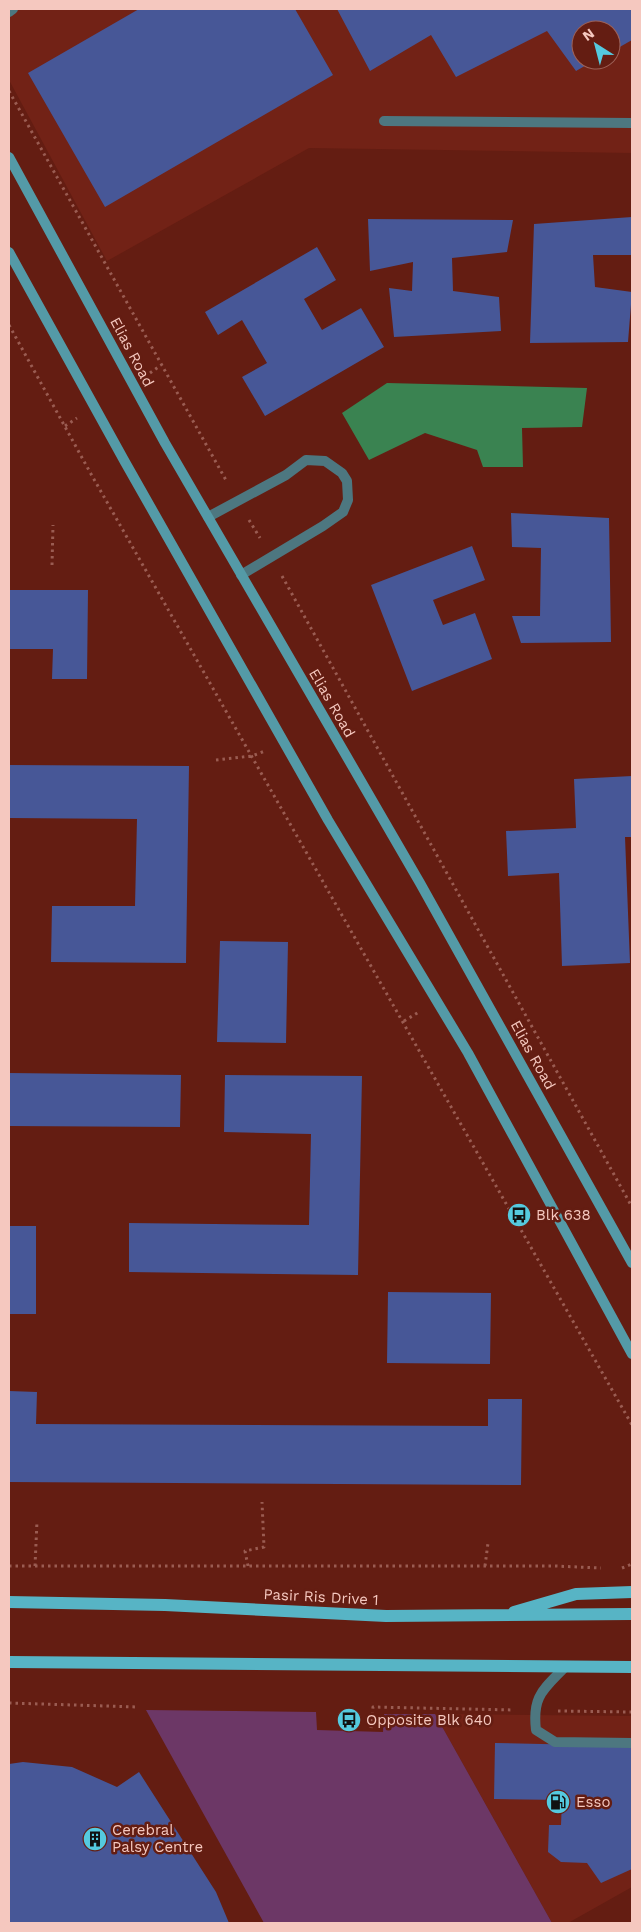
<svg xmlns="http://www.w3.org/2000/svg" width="641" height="1932" font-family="'Work Sans',sans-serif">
<rect width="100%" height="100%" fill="#641d12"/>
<path fill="#722216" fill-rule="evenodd" d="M9,9H632V153L309,148L107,261L9,80ZM581,30H611V60H581Z
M435,1714L632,1716V1887L568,1923H552Z"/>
<path fill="#6c3766" d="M146,1710L316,1712L317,1730L383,1732L384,1714H435L552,1923H264Z"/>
<path fill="#3a8351" d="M387,383L587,388L582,427L522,428L523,467H483L477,450L425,433L369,460L342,413Z"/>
<path fill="#475797" d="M139,9H295L333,75L105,207L28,73Z
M337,9H632V40L611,52V30H581V60H595L576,71L547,31L456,77L431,35L370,71Z
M632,217V255H593L595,287L632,292L628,342L530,343L534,224Z
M368,219L513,220L507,252L452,258L453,291L499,297L501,331L394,337L389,288L412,291L413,262L370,271Z
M317,247L336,280L304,299L322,330L361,308L384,347L265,416L242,377L267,363L242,320L218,335L205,312Z
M511,513L609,518L611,642L521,643L512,616H540L541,548L512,547Z
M472,546L485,580L433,600L443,625L475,613L492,659L412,691L371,585Z
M9,590H88L87,679H52L53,649H9Z
M9,765L189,766L186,963L51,962L52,906H135L137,819L9,818Z
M632,776V837H625L630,963L562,966L559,873L508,876L506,831L576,828L574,779Z
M220,941L288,942L286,1043L217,1042Z
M9,1073L181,1075L180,1127L9,1126Z
M225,1075L362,1076L358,1275L129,1272V1223L309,1225L311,1134L224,1132Z
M9,1226H36V1314H9Z
M388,1292L491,1293L490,1364L387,1363Z
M9,1391L37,1392L36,1424L488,1426V1399H522L521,1485L9,1482Z
M495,1743L632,1746V1869L601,1883L587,1863L561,1862L548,1852L549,1825H561L562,1800L494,1799Z
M23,1762L72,1767L117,1787L139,1772L216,1892L229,1923H9V1764Z"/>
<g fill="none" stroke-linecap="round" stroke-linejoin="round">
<path stroke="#9a5c52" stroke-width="3" stroke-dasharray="2.5 4" stroke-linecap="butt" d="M9,91L227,482
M9,325L91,474L632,1425
M150,373L161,365
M65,426L77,418
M249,520L260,538
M52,565L53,525
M282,576L632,1207
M216,760L252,756L265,751
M404,1021L419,1012
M9,1566H555L601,1568
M35,1566L37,1521
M248,1566L245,1551L264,1547L262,1502
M485,1566L488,1543
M622,1568L632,1564
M9,1703L138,1707
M558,1711L632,1712
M371,1728L373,1707L514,1710"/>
<path stroke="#4d7780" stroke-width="10" d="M9,12L13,9
M384,121L632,123
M208,517L286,475L306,460L325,461L342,473L347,481L348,500L343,512L323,526L241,575
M565,1667C543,1690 532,1696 536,1730L555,1742L632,1743"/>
<path stroke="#549aa7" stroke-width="10" d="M9,157L165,443L420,883L632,1263
M9,252L125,462L328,820L468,1053L632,1354"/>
<path stroke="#57b4c5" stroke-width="12" d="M9,1602L165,1605L386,1616L632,1614
M514,1612L576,1594L632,1592
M9,1662L632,1667"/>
</g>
<defs>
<g id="bus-disc" transform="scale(1.25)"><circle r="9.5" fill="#55cadf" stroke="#641d12"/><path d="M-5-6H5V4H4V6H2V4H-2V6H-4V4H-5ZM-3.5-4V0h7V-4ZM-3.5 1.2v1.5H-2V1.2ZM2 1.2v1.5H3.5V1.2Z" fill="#111"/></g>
<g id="fuel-disc" transform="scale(1.25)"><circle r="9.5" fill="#55cadf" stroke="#641d12"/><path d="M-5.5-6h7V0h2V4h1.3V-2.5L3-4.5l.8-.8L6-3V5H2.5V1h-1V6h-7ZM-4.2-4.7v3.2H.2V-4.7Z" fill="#111"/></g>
<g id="building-disc" transform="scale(1.25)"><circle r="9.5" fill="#55cadf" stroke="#641d12"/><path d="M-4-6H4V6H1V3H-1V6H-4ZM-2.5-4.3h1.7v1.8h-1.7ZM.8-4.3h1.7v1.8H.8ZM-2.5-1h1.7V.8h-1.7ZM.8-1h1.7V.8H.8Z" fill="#111"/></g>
</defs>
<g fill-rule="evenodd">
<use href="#bus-disc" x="519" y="1215"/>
<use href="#bus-disc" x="349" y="1720"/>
<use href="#fuel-disc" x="558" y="1802"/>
<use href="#building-disc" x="95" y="1839"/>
</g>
<g text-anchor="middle" stroke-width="5" stroke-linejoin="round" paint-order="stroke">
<g font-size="15" fill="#f5c8bf" stroke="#641d12">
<text transform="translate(132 352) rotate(62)" y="5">Elias Road</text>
<text transform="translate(332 703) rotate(60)" y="5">Elias Road</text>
<text transform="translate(533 1055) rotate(61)" y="5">Elias Road</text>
<text transform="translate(321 1597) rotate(3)" y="5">Pasir Ris Drive 1</text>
</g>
<g font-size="15" fill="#f5c8bf" stroke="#641d12" text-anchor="start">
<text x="536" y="1220">Blk 638</text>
<text x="366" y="1725">Opposite Blk 640</text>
<text x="576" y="1807">Esso</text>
<text x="112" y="1835">Cerebral<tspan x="112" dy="17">Palsy Centre</tspan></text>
</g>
</g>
<rect width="641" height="1932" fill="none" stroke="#f5c8bf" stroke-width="20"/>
<g transform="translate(596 45) rotate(324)"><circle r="24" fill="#641d12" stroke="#9e6157"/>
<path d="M0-4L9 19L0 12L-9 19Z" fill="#55cadf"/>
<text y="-8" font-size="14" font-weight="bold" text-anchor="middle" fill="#f5c8bf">N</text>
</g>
</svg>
